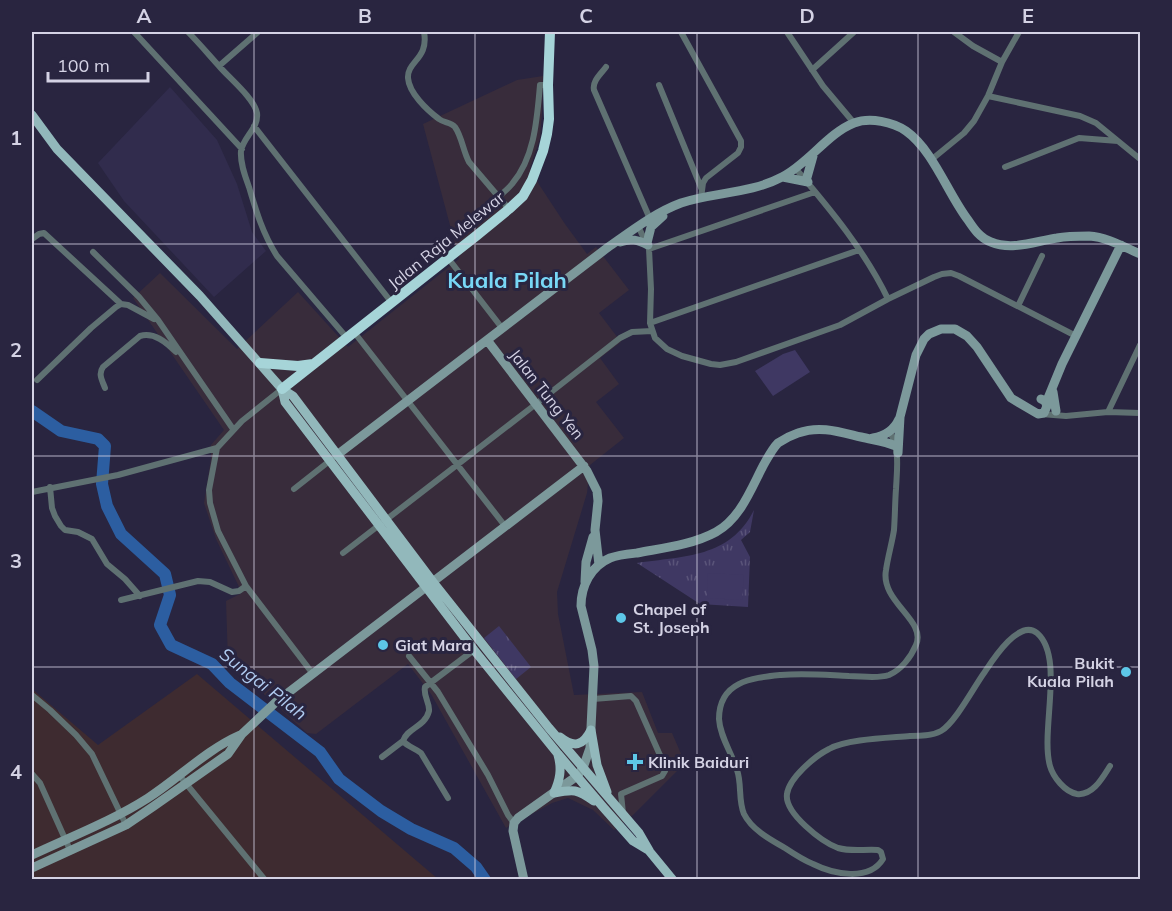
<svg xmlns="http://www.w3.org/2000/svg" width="1172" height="911" font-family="Mulish,sans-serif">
<defs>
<pattern id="grass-tufts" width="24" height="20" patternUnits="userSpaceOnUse" patternTransform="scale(1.5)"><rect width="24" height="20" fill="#3f3863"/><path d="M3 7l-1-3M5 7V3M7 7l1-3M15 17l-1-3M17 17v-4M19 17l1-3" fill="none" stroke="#5a5479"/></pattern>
</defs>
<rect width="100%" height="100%" fill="#292540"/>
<path fill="#382c3b" d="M543,76L542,114L540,138L530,168L540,186L565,224L587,254L596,247L629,290L599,313L621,342L600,358L619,384L596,402L624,438L590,465L587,493L557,592L558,614L574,695L642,692L658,733H672L685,763L633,815L614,830L593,810L568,798L552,803L506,828L431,694L408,664L316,734L307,733L228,662L226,601L242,593L216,539L204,503L211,459V445L224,430L133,298L160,273L237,349L298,292L348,347L459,259L423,124L517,80Z"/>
<path fill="#3e2b30" d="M197,674L438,879H32V689L98,745Z"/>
<path fill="#312c4d" d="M170,87L217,140L237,184L252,232L266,251L214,297L124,201L98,163Z"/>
<path fill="url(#grass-tufts)" d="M754,510L750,532L741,540L750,557L748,607L700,604L637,563C684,556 730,558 754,510Z
M499,626L531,667L516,679L484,638Z"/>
<path fill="#3f3863" d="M795,350L810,372L773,396L755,371L783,354Z
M708,573L744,575L742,600L707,598Z"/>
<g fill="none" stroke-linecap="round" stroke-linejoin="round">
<path stroke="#2c5ea1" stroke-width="12" d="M32,411L61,431L98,439L105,446L102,484L107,506L121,534L165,574L170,595L160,625L171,645L212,664L230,683L320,752L339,779L381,811L411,829L454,848L476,867L485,880"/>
<path stroke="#5f7172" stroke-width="6" d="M134,32L242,149
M188,32C199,43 209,55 219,66C229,78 254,98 257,113C259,128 243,137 241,151C240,163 245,176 249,187C256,211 263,234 277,256L347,338
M424,32C429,59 407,61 408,78C409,93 427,110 439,119C444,123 451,122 455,127C462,137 463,151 469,162L509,209
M681,32L741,141V147L738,153L706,178L703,183L701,198
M787,32L823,86L854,123
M954,32L973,46L1002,62
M219,66L258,32
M606,67C601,74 592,81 594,90L650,219
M812,70L854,32
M659,85L702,190
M988,96L1080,116L1096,123L1118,141
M254,126L392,303
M931,160L964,133L974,121L988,96L1002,62L1019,32
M1005,167L1079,138L1118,141L1140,159
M796,169C830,209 865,251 888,299
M498,197C503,193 508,189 512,184C535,157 537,118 540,85H548
M638,226L649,249L651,289L650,323L655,338L667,349L682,356L711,364L720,365L736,362L840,325L888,299L934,277L942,274L951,273L959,276L1076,336
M32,239L39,234L44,233L121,304
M649,249L815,192
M93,252L139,297L158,320L233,429
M448,258L502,328
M1018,306L1042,256
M650,323L859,250
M354,332L505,526
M37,380L91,328L116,307L121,304L128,305L154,319
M105,388C102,380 98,374 103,367L140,336C154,332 166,342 176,352
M282,389L242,421L217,448L209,490L210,503L218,531L246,586L313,674
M1108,412L1140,345
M1041,414L1066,416L1108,412L1140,413
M890,432C900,450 897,469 896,489C895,502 895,516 894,530C892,543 888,556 886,570C880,602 927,620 916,645C911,657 901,670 889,675C877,679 862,676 849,676C826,675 804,673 781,675C752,678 719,681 719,719C720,737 732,753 737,770C742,784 738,800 744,814C752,830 771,840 785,848C794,854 803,860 813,864C833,874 869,882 883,859L881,852L878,850C864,849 852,852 838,848C822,842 784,813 787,794C789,778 815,756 829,749C847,739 888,738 910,736C920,736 932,736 941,731C955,723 974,687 984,673C992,661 1019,618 1037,633C1065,657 1040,731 1050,766C1053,777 1065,792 1077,794C1093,796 1103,777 1110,766
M50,487L52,508L55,516L61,526L65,530L78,532L92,539L107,564L125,579L140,596
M294,489L332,459
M32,492L118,475L217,448
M343,553L536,404L620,338L632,332L652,331
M121,600L198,581L210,582L232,592L239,591L246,586
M409,656L438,692L488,775L508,815L514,823
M32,695L50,710L76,735L92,754L126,825
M593,699L631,696L636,701L663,762L665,771L662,776L621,794L623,813
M382,757L403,741
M32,774L40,783L70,850
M179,775L265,880
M448,798L421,753C415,748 408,747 403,741C407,728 425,727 429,711C430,703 423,696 425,687L474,650"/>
<path stroke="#7c999b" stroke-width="9" d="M783,177L808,182
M806,181L813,156
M620,242C631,238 638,240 648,245
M647,243L651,227L663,216
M487,340L587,471L597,491L598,501L595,530L599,565
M1053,392L1056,411
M1046,403L1062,364L1121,245
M873,438C885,436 894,430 899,419
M898,453L900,417L916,355L924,339L929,334L941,329H955L967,336L977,347L1011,398L1038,414L1044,413L1047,406L1045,401L1041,399
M337,455L607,248C630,232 654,213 681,203C714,192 750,194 782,177C808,164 828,133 854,123C870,117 893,122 906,131C933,150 948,194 968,220C974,229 980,238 991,242C1012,251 1036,241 1057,238C1067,236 1079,236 1089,236C1107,237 1124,247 1140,254
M585,582L586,562L593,537
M32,855C70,837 112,821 148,798C179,778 206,750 240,735
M32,868L126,825L154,806L228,754L242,734L276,702L584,466
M524,880L513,831L514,823L518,818L577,776L583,768L590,748L594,666L592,650L581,606C581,586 591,566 610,558C618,555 628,554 637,553C663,548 692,545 716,532C740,519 751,489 763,466C767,459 772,449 778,443C784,439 792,435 798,433C820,425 840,432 861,437C873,440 884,441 896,446"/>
<path stroke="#92b8bb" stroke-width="9" d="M32,115L57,149L200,296L282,389L293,396L433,582L549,728L639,833L650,852L673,880
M282,389L285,402L474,650L558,754L603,807L633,841L648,850
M591,730L597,765L607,792
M560,737C574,748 583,746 591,730
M554,793C574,789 577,789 594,801
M554,793C560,780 562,769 558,755"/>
<path stroke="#a6d4d8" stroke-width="10" d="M260,363L298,366L313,364
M282,389L476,236L509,209L523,196L532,180L543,151L547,134L549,119L548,85L550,32"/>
</g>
<path fill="none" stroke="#d4d2e4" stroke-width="1.5" stroke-opacity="0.55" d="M254,32V880M475,32V880M697,32V880M918,32V880M32,244H1140M32,456H1140M32,667H1140"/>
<g fill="#5dc7e8" stroke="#292540" stroke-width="2">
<circle cx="621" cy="618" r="6"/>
<circle cx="383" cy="645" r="6"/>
<circle cx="1126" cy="672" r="6"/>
<path d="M632 753h6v6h6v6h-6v6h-6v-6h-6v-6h6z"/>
</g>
<g text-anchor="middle" stroke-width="6" stroke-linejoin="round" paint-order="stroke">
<g font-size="16" fill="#d4d2e4" stroke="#292540">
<text transform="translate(446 240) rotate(-39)" y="6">Jalan Raja Melewar</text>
<text transform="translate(547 394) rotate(52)" y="6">Jalan Tung Yen</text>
</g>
<g font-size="16" font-weight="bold" fill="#d4d2e4" stroke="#292540" text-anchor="start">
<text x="633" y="615">Chapel of<tspan x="633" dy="18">St. Joseph</tspan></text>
<text x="395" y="651">Giat Mara</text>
<text x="1114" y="669" text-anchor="end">Bukit<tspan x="1114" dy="18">Kuala Pilah</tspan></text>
<text x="648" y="768">Klinik Baiduri</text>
</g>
<g font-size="18" font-style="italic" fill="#afcaef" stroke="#292540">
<text transform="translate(263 684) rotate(38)" y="6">Sungai Pilah</text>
</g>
<g font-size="22" font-weight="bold" fill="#78d7f6" stroke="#292540">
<text x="507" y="288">Kuala Pilah</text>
</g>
</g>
<rect width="1172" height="911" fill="none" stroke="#292540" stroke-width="66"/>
<path d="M48 72v9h100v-9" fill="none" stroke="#d4d2e4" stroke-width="3"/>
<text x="57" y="72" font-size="18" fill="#d4d2e4" stroke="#292540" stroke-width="4.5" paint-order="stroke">100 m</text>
<rect x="33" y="33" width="1106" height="845" fill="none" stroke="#d4d2e4" stroke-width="2"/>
<g font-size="20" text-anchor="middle" font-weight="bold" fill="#d4d2e4">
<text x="144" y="23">A</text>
<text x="365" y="23">B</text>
<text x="586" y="23">C</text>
<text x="807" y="23">D</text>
<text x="1028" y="23">E</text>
<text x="16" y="145">1</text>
<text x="16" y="357">2</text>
<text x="16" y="568">3</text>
<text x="16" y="779">4</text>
</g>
</svg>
